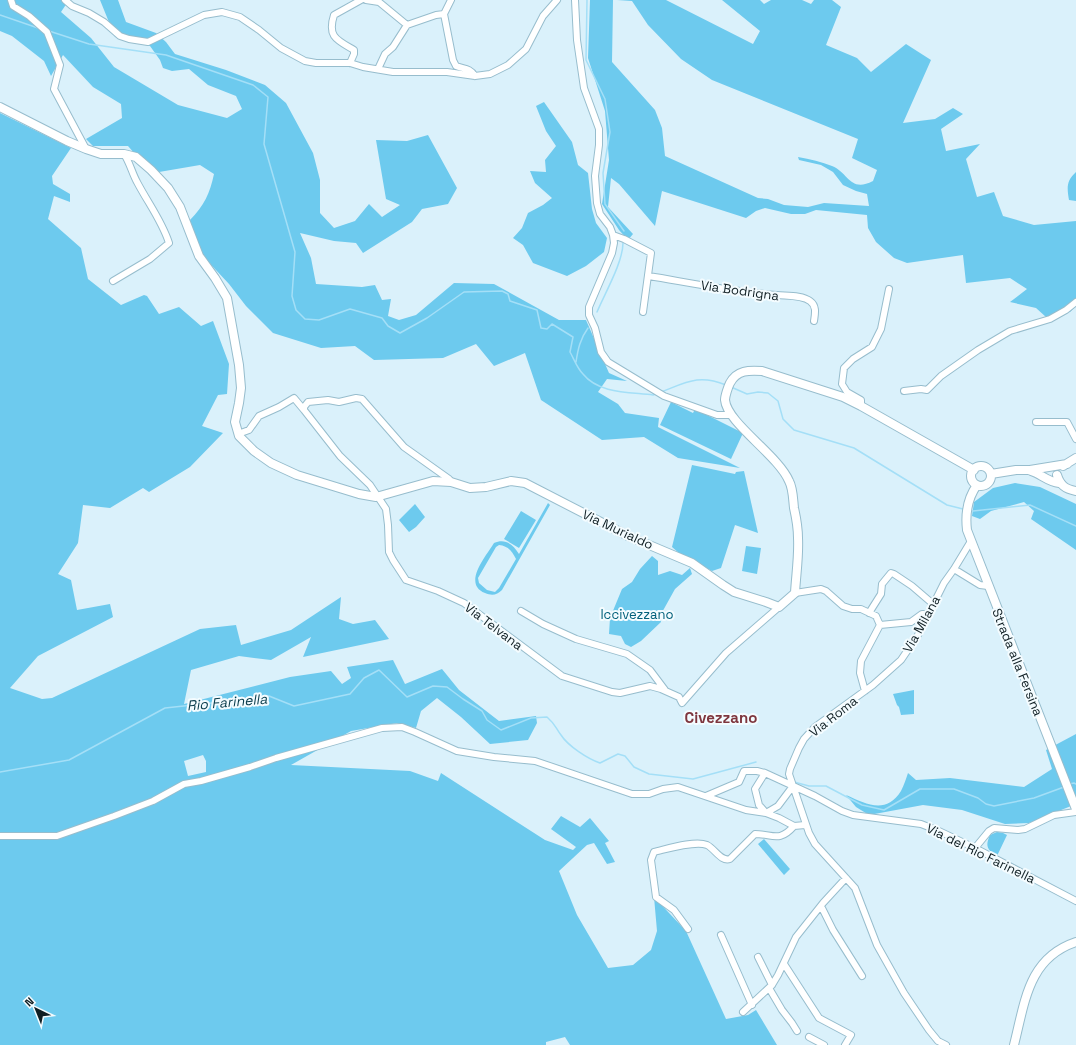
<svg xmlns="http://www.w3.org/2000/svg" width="1076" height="1045" font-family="'Space Grotesk',sans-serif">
<rect width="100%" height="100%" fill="#daf1fb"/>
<path fill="#6dcaee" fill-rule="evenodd" d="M0,0H69L61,12L91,38L114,67L178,105L227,118L242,109L236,96L208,85L189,69L172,71L163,68L160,60L150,46L115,37L100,0H118L126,22L156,33L166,42L175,54L226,70L265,85L286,103L313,153L320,180V213L334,228L355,221L369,204L382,217L400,205L386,199L376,140L407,141L428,135L457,188L448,204L422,209L412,222L363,253L356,243L334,241L300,233L311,258L316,284L362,287L375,285L382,300L391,299L388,316L399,320L416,315L454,283L494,284L559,320H586L609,373L627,381L607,379L598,392L618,404L625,413L659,418L658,427L740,468L678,458L644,437L602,440L541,400L525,353L494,366L476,344L443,358L374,360L355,346L321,348L273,333L246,306L229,284L200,253L190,220C204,206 210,193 214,174L200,165L159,172L143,158L135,154L128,146H93L86,139L122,118L121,104L93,87L63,55L51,76L44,61L12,36L0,31Z
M590,0H613L612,62L655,110L662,128L665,156L758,198L768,199L784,205L808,207L824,203L869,206L867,194L856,191L843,185L833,172L821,165L799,160L798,157C810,159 822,162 832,166C849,173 850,193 873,181L877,170L852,158L858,139L712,80L681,59L648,25L632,1L617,0H666L753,44L760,31L722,0H760L764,4L771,0H802L811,4L814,0H832L841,7L826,45L857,58L871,72L906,44L931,60L903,123L935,119L953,108L963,114L941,129L946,151L980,144L966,159L977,197L994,192L1003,216L1034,225L1076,221V306L1070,312L1046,317L1036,308L1010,302L1027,289L1010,278L966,283L963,255L907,263L894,258L876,242L868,228L867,215L816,210L805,214H791L765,208L756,211L746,218L662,191L655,226L619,184L611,178L608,207L633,234L628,240L619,230L602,204L609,160L605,111L588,58Z
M544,102L572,142L578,165L588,173L592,209L596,223L607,238L604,252L586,266L567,276L533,263L523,245L513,238L522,228L528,213L543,205L552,198L535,183L530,171L546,172L545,160L556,146L546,131L536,106Z
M0,113L71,148L52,176L53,184L70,194V202L54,196L48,219L81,248L88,279L121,305L144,295L147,296L159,314L179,307L201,326L213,321L229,364L227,394L218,395L202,426L223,433L190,467L149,492L143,488L110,508L83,505L78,543L58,574L71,580L77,610L110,604L113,617L38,656L10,688L42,699L52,698L200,629L236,625L241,645L291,630L341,597L339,619L353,624L375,620L389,639L303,657L311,637L271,660L239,656L191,670L184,704L290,677L331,671L342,684L351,678L347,667L393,660L405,684L442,669L459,690L499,721L536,716L537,723L528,740L490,744L461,717L437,698L421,711L416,728L397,723L351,731L291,765L410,771L438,781L441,773L545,840L573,850L576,847L551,829L561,816L580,827L590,818L609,841L605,843L615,862L607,864L594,843L587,845L559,871L577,915L608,968L633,965L651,950L657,931L654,897L686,931L726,1019L748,1015L756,1010L777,1045H570L565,1037L546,1042V1045H0ZM203,755L206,761V772L188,776L184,761Z
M1076,172V201L1069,200C1067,188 1066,181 1076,172Z
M671,402L693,413L695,409L743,433L731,459L660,425Z
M692,465L735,474L736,472L744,471L758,533L735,525L721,568L712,571L679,553L672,547Z
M1015,483L1040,487L1076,504V550L1031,519L1034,511L1024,502L991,511L980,519L972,516L974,502L993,488Z
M548,503L550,505L502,590C497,595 492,596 485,593C462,584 486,556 494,543C506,538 513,545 519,554ZM499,545C508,546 512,551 516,559L499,588L495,592L487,590L479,583L478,578L496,547Z
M415,504L425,517L416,527L409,532L399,520Z
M521,511L536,520L519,548L504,539Z
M746,546L761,548L757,574L742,571Z
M652,556L658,561V575L670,571L682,575L690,568L692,574L675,589L660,616L661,622L641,641L631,647L625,644L621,636L609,634L610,618L622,589L632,582L640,569Z
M914,690V714L901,715L899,707L897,705L893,694Z
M1076,734V804L1029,823L1005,824L962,810L923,805L869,815L856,807L846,795C866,804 886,815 901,791C904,785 906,779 908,773L916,780L950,778L1024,787L1052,769L1046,750Z
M997,832L1003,833L1007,835L997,856C987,850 985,846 990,835Z
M764,839L790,869L784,875L758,844Z"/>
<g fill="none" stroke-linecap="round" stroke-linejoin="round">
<path stroke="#a4dff7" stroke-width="1.5" d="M587,0L586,60L605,99L610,132L603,173L605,204L624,231
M0,15L38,28
M49,31L89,44L166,55L253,85L268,97L264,144L295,252L292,296L296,310L305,319L319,320L350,309L382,318L388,326L400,333L427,318L464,292L502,291L508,294L510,301L537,310L541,328L547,329L552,324L573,337L570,352C574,359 577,368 583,374C599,394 630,392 653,395L656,394
M597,312C605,293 623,262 623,243
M576,362C578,349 580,339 588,328
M731,387L747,394L758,392L768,393L778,401L783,419L794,430L854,448L947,505L963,509
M661,392C687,382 699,374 726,385
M969,511H973L1030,505L1076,526
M0,772L69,760L165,708L230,701L269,696L294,706L350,694L364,678L379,670L407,697L433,686L447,687L463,699L482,711L487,720L501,730L531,718L547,717C556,725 555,727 561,735C568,746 588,759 600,763L618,754L625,756L634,767L649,774L693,779L756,762
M794,782L809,786H826L862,805L884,810L920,789H954L978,798L986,804L994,806L1034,798L1064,787
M1069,784L1074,783L1076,784"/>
<g stroke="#97bdcd" stroke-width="8">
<path id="street" d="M11,0L13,6L29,16L47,32L60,65L54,89L86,149
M65,0L72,6L89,13L104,22L120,36L129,39L148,42L204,15L222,12L240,17L259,30L281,48L305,61L316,63H350L363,67L393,72H447L475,76L490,74L508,65L526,49L543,16L557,0
M366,0L379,2L407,25
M451,0L444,14L453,60L456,66C464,69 470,68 475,76
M575,0L577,40L584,88L599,129V145L595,176L597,203L600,214L610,227L613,235L614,243L612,253L589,307V315L595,328L601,352L608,362L664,396L717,415H731
M350,63L354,54V50C337,40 327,37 334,15L361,0
M378,69L385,54L393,47L407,25L436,15L444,14
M613,235L624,239L651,253L643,312
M649,276C691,283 734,292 777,295C787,296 802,295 810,301C817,306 815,314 814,321
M113,281L150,259L169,243C162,221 148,203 137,182C132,173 130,163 124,154
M904,391L921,389L927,390L941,376L978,350L1010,331L1050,319L1066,310L1076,302
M861,406V400L847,392L842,384L844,368L853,359L872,347L881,329L889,289
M1036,422H1067L1076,439
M238,434L249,430L259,416L279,407L294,398L304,410
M451,482L449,479L404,447L362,399L356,398L339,402L328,400L308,402L304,407V410L340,456L370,485L386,509L388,525L389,552L393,560L406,580L438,591L464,603L562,676L612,692L620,693L650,686L661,689L679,697L682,703L726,653L779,607
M954,569L980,585L988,586
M795,593L821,589L826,591L843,606L852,609H861L876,616L880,625
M521,611L543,624L576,639L627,654L650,670L665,690
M869,613L881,594L882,584L891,573L894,574L912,586L933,604
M880,625L911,622L922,614H928
M865,691L860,673L861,661L880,625
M765,773L755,789L759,805L766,813L779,818L794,826L805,825
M706,796L739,782L744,771H757L765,773L815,796L842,811L853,815L921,824L939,831L975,848L1076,901
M0,836H57L114,816L153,801L184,784L201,781L250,767L276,758L382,728L402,727L415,732L457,751L494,757L535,761L632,794H649L663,789L678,787L746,810L766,813L778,806L793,786
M975,848L989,831L994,828L1018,830L1025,829L1054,815L1076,812
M821,906L833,930L862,976
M688,929L674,910L656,897L651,860L654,852C667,849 695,840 707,845C715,849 721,862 730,859L755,834C773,834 779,843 794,826
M721,935L752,1005
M758,957L772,985
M784,964L819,1018L851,1035L845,1045
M769,988L782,1010L792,1023L797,1031
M743,1012L772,985L778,975L796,937L823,903L846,878
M809,1037L824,1045
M946,1045L938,1041L929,1030L904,993L877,945L855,888L815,844L809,833L789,774L790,769L799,748L804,739L815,727L873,685L901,660L918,635L944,583L954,569L971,541"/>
</g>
<g stroke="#97bdcd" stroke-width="10">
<path id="secondary" d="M0,107L67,141L86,149L101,154H124L136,157L151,170L168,188L180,207L199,256L215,278L227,298L239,365L241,388L239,403L235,422L239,436L254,451L271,463L297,475L359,494L376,497L433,481L451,482L470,488L486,487L511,481L525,483L628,536L692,563L723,585L734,592L766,602L779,607L795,593C796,575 799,556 798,538C798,528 796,517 794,508C793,499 793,488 789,481C778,455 727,423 725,400C725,396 728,387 730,383C737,370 749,370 762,371L843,397L861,406L974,470
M1063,466L1076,458
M971 476a10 10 0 1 1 20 0a10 10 0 1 1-20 0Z
M1031,471C1041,474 1048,482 1059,483
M991,474L1016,470H1030L1067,464
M1057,475C1060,485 1065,489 1076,491
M977,485C967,499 965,513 967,530L1076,809
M1014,1045C1025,1002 1028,958 1076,942"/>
</g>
<use href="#street" stroke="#fff" stroke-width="6"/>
<use href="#secondary" stroke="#fff" stroke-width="8"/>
</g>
<g text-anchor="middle" stroke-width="4" stroke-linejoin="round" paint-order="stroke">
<g font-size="13" fill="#0f1e23" stroke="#f4fcff">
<text transform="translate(740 290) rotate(8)" y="5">Via Bodrigna</text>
<text transform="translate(618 529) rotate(25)" y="5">Via Murialdo</text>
<text transform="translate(921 624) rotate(-61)" y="5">Via Milana</text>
<text transform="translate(494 626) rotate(37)" y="5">Via Telvana</text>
<text transform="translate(1018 662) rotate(68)" y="5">Strada alla Fersina</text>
<text transform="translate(833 716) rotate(-38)" y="5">Via Roma</text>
<text transform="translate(981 853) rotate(26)" y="5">Via del Rio Farinella</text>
</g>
<g font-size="13" fill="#01607b" stroke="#f4fcff">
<text x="637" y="619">Iccivezzano</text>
</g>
<g font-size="14" font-style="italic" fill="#073a4a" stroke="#f4fcff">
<text transform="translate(227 702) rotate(-5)" y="5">Rio Farinella</text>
</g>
<g font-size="15" font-weight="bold" fill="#7e363e" stroke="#f4fcff">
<text x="721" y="723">Civezzano</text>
</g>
</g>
<g transform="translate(36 1009) rotate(317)" stroke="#f4fcff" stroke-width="3" paint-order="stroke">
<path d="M0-3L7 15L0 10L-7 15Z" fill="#0f1e23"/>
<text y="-6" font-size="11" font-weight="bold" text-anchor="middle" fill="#0f1e23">N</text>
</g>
</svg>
